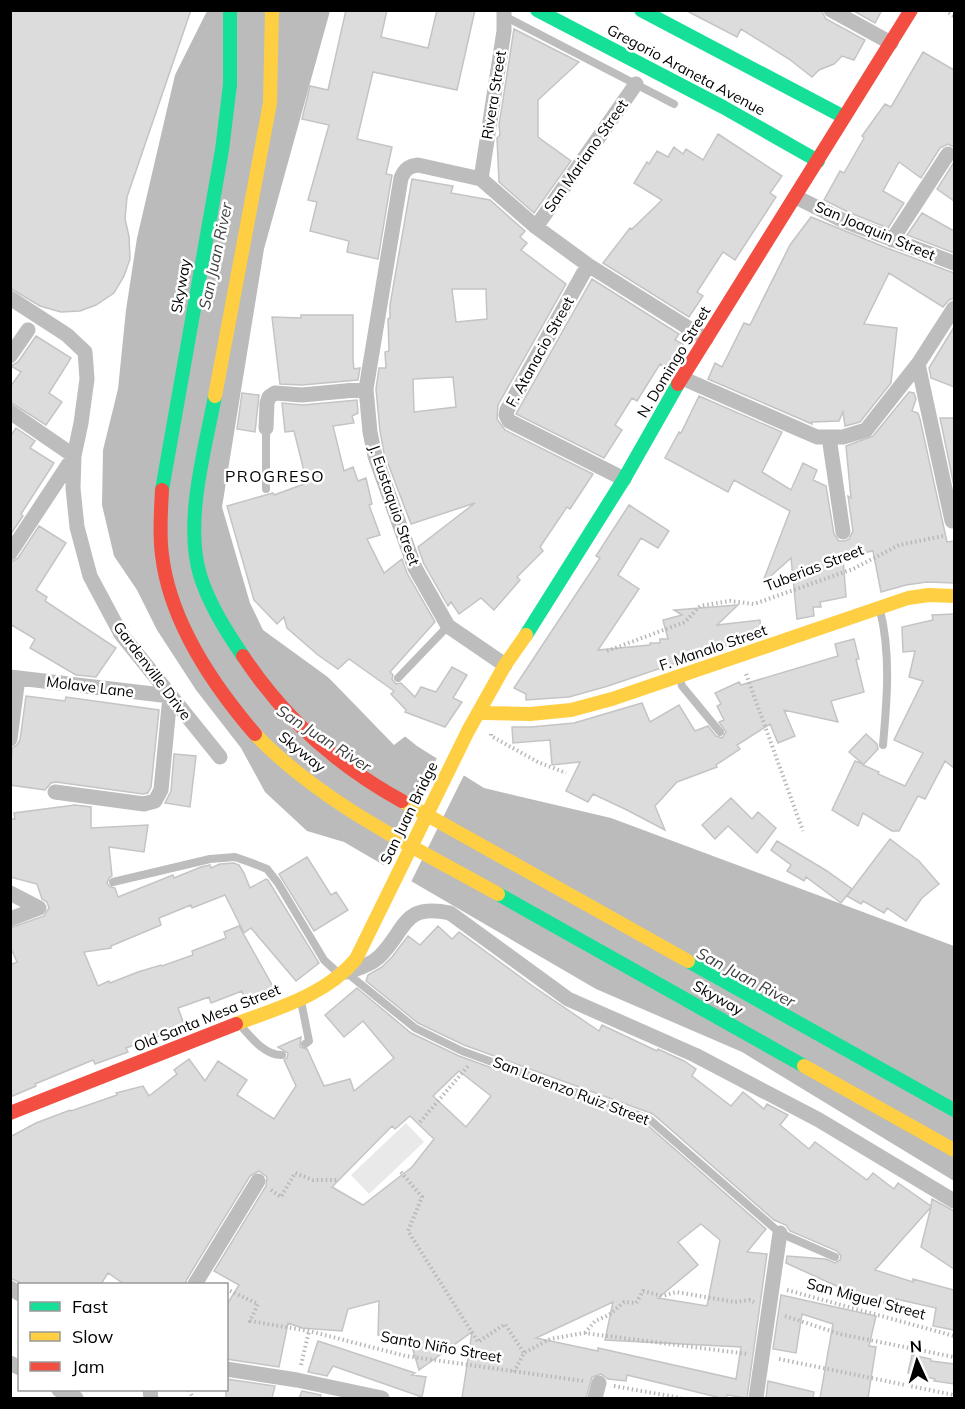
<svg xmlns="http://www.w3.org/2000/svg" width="965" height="1409" font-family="Mulish,sans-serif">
<rect width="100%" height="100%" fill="#fff"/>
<path fill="#e9e9e9" d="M406,1123L424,1142L369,1194L351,1175Z"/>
<path fill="#bbb" d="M207,11H330L264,249L222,507L250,603L263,630L365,704L417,746L484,788L611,818L954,946V1181L742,1052L596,989L344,842L307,831L265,792L241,748L196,690L157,630L137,590L114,556L102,505L103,450L118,389L126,310L137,238L175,75Z"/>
<path fill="#fff" d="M329,674L367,701L407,735L394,745L327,676Z
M438,756L465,773L410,884L382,868Z"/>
<path fill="#dcdcdc" stroke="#c4c4c4" stroke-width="1.5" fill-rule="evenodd" d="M10,10H191L127,197L125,219L129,236L130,259L124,276L114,293L96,305L80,311L61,312L40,306L10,288Z
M346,10H387L381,37L428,48L437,10H475L457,90L373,72L357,139L392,147L386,174L392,175L378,259L347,252L349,241L310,231L317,202L308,200L329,125L302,119L310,86L328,90Z
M821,10L826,19L865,40L854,60L842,56L834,64L819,70L812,77L789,59L741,29L737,37L687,11Z
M852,10H882L875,23Z
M514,29L579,62L538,100V137L571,161L534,213L499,182L497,138L500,135L499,125Z
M923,52L954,70V147L948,144L940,148L921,178L899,162L883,191L904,203L888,228L848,212L824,200L840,171L844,173L864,138L862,136L885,104L891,107Z
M718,134L782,176L770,193L776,197L735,260L723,252L697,292L703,296L689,317L603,263L630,228L632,229L662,200L634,183L647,162L649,164L657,151L668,157L674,147L683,154L686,149L703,160Z
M954,162V201L937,189Z
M412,179L453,186L451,193L490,200L525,231L520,237L527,243L521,250L566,284L498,405L497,419L505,430L593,474L570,509L567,507L540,547L543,551L517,577L520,580L494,610L481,598L459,614L451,602L448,606L424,564L418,547L475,503L411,524L384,453L380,431L376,389L379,368H386L385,352L389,351L388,319L390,318V305ZM452,289H486L487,319L456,322ZM453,377L456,407L414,412L413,379Z
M922,213L954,231V253L907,235Z
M811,217L887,248L954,273V298L949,300L943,307L889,273L864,324L897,328L891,383L860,422L845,426L843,412L839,421L812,422V424L708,379L715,363L722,367L744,323L750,325L790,245Z
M592,279L679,334L675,340L683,344L667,369L660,364L637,401L632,398L615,425L622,430L604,458L516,414Z
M301,315H353V360L354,369L360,368L358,380L302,385L280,384L272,317L301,318Z
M954,327V387L931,378L929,368Z
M36,336L71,358L49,393L62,402L46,425L10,402V387L21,372L11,366L18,362Z
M909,392L914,393L916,399L912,411L918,413L920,419L947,542L954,541V583L927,582L906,585L881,592L873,551L843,557L846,597L820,602L821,607H813L814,616L797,619L791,558L762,584L790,511L734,480L728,492L665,458L679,432L681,433L699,396L782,432L762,472L791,490L803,463L817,470L813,480L826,486L834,534L839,541H845L849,539L853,531L848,496L851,498L846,446L873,436Z
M242,393L259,395L255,432L237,429Z
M357,400L358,413L352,416L354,423L333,426L344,471L353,467L358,481L366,478L372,504L369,505L380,535L367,539L384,573L402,559L407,573L435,622L390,672L393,675L392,679L396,684L401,683L415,697L421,687L436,692L452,667L467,675L453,698L462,702L445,727L405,712L406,710L391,694L394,691L349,659L338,669L318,655L287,628L284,617L277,624L254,600L227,506L273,493L274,495L307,483L294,431L285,432L282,403L303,405Z
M940,418H954V486Z
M16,428L35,441L30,448L54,463L21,514L23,516L10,535V437Z
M629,505L669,531L658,548L641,538L618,575L639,589L598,650L650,645V643H660V639H668L663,620L682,615L674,610L738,605L717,625L760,620L761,634L750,638L731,640L732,644L608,686L569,697L526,700V694L514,688L600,558L596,556Z
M39,526L66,543L36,590L47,597L45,601L116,648L96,677L76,675L30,648L35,639L10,624V563L18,558Z
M954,614V768L945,761L925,799L918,796L899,831H892L863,813L858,826L832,810L855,761L863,764L849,752L866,734L877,744L878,749L863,765L879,772L878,774L905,786L923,753L894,740L923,681L909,677L915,651L903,652L902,627L933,620L932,615Z
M854,639L859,659H856L864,692L831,701L838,722L784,710L795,736L778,743L770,724L737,745L740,749L716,765L717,767L677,782L655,806L665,830L627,810L593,794L588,802L566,791L580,762L552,765L550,740L513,743L512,727H531L574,723L642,703L650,722L679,705L695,731L708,726L716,736L722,738L726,732L719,722L724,720L717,706L721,704L715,693L739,682L741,685L838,656L835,644Z
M26,696L65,701L66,697L159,710L151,787L148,793L143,794L56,782L51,783L45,790L10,785L12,748L17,745L20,740Z
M174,754L196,756L190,807L165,803L171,791Z
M731,798L752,819L758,812L776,828L757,853L728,826L715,839L702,825Z
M75,805L91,807V828L148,825L144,852L109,847L112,876L109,878L107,883L109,886L115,888L118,897L173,875L174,878L201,867L210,865L211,868L220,864L234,863L239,865L244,873L250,888L266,879L268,880L319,963L296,981L251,928L244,933L225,895L192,908L191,905L159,918L161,925L111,946V948L84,952L98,986L109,981L110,983L138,972L161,965L162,966L193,955L192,951L226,938L224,932L239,926L275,990L245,1000L242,991L211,1003L209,997L178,1008L184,1024L162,1033V1035L126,1048L128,1052L95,1064L93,1060L35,1084L36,1086L10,1097V965L17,962L10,946V928L44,916L49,908L47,902L42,899L37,884L10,877V819H15L14,813Z
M890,839L919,861L939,884L922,898L906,921L887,908L884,913L863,901L861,904L847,896Z
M777,841L827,871L852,889L841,903L806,877L804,881L787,871L791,865L771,850Z
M307,857L331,895L336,892L348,910L314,931L279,874Z
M438,926L452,939L459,932L534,987L599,1031L602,1025L657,1051L658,1049L684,1061L696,1069L692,1076L731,1106L743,1092L764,1109L767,1104L788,1115L780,1125L809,1149L815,1142L867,1180L873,1173L894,1189L898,1183L931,1206L932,1199L954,1211V1269L921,1247L931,1207L875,1270L913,1282V1279L954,1290V1330L933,1326L936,1308L896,1299L893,1310L880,1300L878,1305L786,1263L787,1256L826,1259L835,1263L840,1260L841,1256L837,1251L790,1231L786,1225L774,1220L653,1114L464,1045L418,1023L366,981L368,975L382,967L392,957L408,936L420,945Z
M357,988L411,1033L459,1056L646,1124L766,1229L747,1252L767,1254L747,1398L727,1395L726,1398H721L627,1375L626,1381L608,1379L601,1374L592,1377L586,1398H462L472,1332L419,1370L409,1337L378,1335L379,1301L348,1309L342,1331L302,1328L288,1323L279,1367L226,1359V1306L239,1285L214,1271L266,1186L267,1177L259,1171L250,1176L187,1279L185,1284H124L108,1273L101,1284H23L10,1278V1137L36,1123L70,1110L71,1111L117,1095L116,1093L143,1086L149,1096L177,1074L174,1070L189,1059L205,1081L218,1061L247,1080L237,1095L274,1119L296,1086L284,1060L287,1058L288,1053L278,1047L301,1037L300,1047L307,1049L324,1086L350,1079L354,1091L394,1058L363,1021L344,1037L325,1015ZM459,1071L491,1096L466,1127L433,1096ZM410,1116L434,1139L412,1167L363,1205L332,1187L392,1126L395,1129ZM701,1224L720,1240L707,1306L658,1298L698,1265L678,1242ZM613,1302L605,1340L741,1347L736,1379L598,1348V1351L536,1338Z
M781,1295L876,1316L869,1346L876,1347L868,1398H820L833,1324L802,1314L796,1353L773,1349Z
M318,1341L415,1373L412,1375L426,1377L422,1397L333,1366L327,1376L308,1372Z
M912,1355L931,1359V1361L954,1364V1384L934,1381L935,1379L908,1373Z
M226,1379L275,1386L272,1398H226Z
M768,1381L814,1392L813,1398H766Z
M302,1391L321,1395L320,1398H299Z"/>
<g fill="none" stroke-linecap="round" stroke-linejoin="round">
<path stroke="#b8b8b8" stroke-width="4" stroke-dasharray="1.5 3" stroke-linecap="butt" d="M945,10L954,16
M607,651L685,622L700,606L730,601L754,604L853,569L899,545L943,536
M746,674L803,831
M491,734V736L538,762L566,773
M420,1122L468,1066
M401,1172L422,1197L408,1231L478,1342L505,1324L524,1353
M271,1190L281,1197L295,1173L313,1180H337
M226,1289L258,1304L250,1321L309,1331L406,1356L583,1381
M787,1290L954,1336
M785,1316L840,1334L954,1357
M585,1333L595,1321L609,1315L624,1302L636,1303L643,1291L662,1296L676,1292L735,1302L750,1300L754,1302
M779,1359L954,1395
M301,1365L309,1331
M514,1372L524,1353L550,1339L584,1333L748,1354
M614,1386L681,1398
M189,1390L193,1398"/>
<path stroke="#bdbdbd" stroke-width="8" d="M504,16L674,104
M266,489V428
M880,610C891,654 887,700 883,745
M398,678L448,626
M680,679L682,686L720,732
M113,882L210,859L235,857L252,863L267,869L278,883L324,960L338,973
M347,973L415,1028L462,1051L649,1119L780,1233L835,1257
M301,1001L309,1041L305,1044
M241,1026C251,1037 265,1056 282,1055"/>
<path stroke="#bdbdbd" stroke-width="15" d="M831,10L891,43
M481,179L504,31V10
M796,197L844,221L954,263
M536,227L636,84
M892,240L948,154
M588,265L507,410L506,415L509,421L624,479
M10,298L67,335L85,352L87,379L81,423L74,456L73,488L77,527L90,576L121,634L220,757
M10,356L28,330
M918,364L952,521
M682,378L817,437H843L866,430L918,364L954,308
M10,412L74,456L10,553
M266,428L267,403L269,397L275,393L302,395L366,389
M829,437L843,532
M505,665L448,626L415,568L375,456L370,432L366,389L401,178C405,169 409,166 418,165L481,179L536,227L588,265L706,339
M10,677L170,696L161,790L155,801L144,804L55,792
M10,739L18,678
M10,893L39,908
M10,919L39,908
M346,972C358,969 371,965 380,956C407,929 402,903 450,913L568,999L695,1055L819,1120L954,1201
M195,1284L258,1181
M10,1288L20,1294
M10,1363L20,1368
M226,1369L297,1380L382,1398
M59,1390L76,1398
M150,1390L151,1398
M595,1398L599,1383
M756,1398L780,1233"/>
<path stroke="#16e098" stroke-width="14" d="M537,10L723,107L818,161
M641,10L844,117
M215,396C205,450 184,521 200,575C209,604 226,631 243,656
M162,490L222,150L230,85V10
M526,635L624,479L678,384
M498,894L804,1066
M688,961L954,1110"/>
<path stroke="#ffcf43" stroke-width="14" d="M215,396L270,103L272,10
M479,711L484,713L530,714L571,710L612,699L908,598L929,595L954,596
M255,734C322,804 414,847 498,894
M402,801L688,961
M236,1024C278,1008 326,995 356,959L468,731L505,665L526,635
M804,1066L954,1150"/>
<path stroke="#f24e42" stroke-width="14" d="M678,384L911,10
M162,490C161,511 159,533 162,555C170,622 212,684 255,734
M243,656C284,718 338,766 402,801
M10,1113L236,1024"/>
</g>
<g text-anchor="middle" stroke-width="5" stroke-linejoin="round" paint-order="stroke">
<g font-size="15" fill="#000" stroke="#fff">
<text transform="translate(686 70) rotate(28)" y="5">Gregorio Araneta Avenue</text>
<text transform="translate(494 95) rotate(-81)" y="5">Rivera Street</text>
<text transform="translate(586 156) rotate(-55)" y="5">San Mariano Street</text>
<text transform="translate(875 231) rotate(23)" y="5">San Joaquin Street</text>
<text transform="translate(181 286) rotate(-80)" y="5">Skyway</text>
<text transform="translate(540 352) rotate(-61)" y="5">F. Atanacio Street</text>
<text transform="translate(674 362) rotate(-59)" y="5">N. Domingo Street</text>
<text transform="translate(394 505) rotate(71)" y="5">J. Eustaquio Street</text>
<text transform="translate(814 568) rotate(-21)" y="5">Tuberias Street</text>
<text transform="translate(713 648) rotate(-19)" y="5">F. Manalo Street</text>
<text transform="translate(152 671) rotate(53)" y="5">Gardenville Drive</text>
<text transform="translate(90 687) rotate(7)" y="5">Molave Lane</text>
<text transform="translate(302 752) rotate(39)" y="5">Skyway</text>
<text transform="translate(409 813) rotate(-64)" y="5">San Juan Bridge</text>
<text transform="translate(718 998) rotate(29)" y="5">Skyway</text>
<text transform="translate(207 1018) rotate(-22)" y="5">Old Santa Mesa Street</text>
<text transform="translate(571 1091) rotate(21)" y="5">San Lorenzo Ruiz Street</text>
<text transform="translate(866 1299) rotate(15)" y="5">San Miguel Street</text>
<text transform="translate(441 1347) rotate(10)" y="5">Santo Niño Street</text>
</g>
<g font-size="16" font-style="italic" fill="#3f3f3f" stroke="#fff">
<text transform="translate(215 256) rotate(-78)" y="6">San Juan River</text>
<text transform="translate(324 738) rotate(33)" y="6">San Juan River</text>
<text transform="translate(746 977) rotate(28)" y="6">San Juan River</text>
</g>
<g font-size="16" letter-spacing="1.5" fill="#000" stroke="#fff">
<text x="275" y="482">PROGRESO</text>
</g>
</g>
<rect width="965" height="1409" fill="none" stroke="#000000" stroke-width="24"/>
<rect x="18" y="1283" width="210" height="108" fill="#ffffff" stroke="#999999" stroke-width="1.5"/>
<rect x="30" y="1302" width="30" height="9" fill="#16e098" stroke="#999999" stroke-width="1.5"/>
<text x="72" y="1313" font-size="18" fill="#000000">Fast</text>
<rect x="30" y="1332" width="30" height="9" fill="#ffcf43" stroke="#999999" stroke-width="1.5"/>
<text x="72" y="1343" font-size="18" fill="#000000">Slow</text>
<rect x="30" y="1362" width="30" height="9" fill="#f24e42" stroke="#999999" stroke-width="1.5"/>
<text x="72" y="1373" font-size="18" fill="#000000">Jam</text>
<g transform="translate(917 1361) rotate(356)" stroke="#ffffff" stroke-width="4.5" paint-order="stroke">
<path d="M0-4.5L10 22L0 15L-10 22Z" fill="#000000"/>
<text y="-9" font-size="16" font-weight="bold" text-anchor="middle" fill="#000000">N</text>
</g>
</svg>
